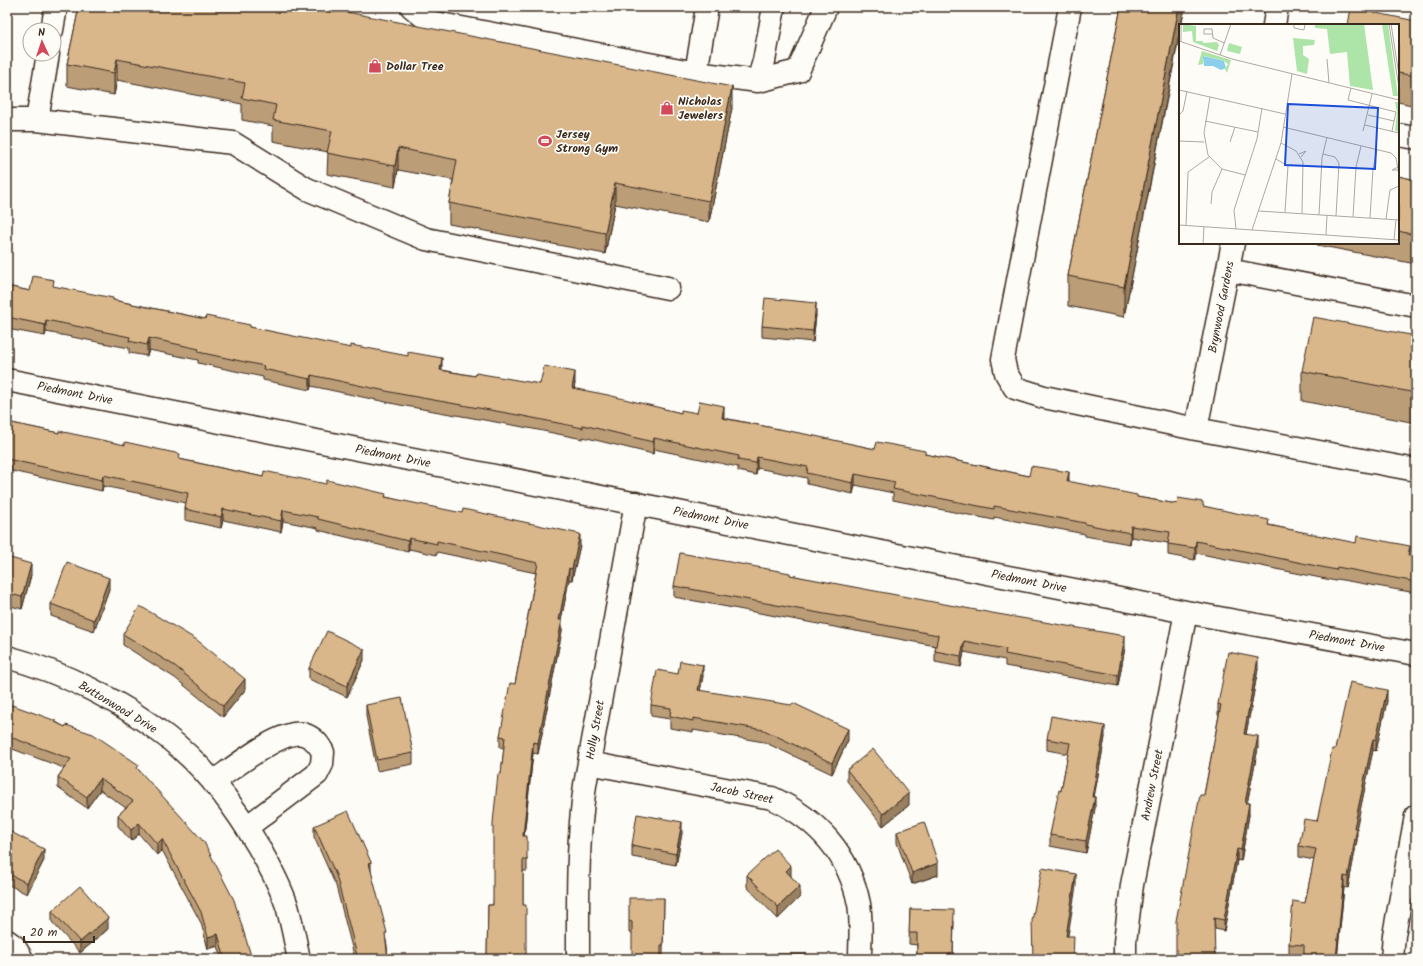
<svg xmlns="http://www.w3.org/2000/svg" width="1423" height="966" font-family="Kalam,sans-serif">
<rect width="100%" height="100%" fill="#fdfcf7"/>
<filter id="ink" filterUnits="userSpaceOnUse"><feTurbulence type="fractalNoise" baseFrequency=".025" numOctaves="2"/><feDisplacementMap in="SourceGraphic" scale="8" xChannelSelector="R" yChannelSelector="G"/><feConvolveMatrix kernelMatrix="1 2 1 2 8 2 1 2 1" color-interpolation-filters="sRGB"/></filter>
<g filter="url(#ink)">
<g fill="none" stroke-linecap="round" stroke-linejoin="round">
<g stroke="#3b2a1e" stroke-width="25">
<path id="minor" d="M412,7L430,22L696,73L707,7
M1070,7L1003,359L1006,373L1015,388L1044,397L1196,429L1416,470
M1274,25L1277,7
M52,30L56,7
M696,73L758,81L798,71L826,7
M758,81L764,61L774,7
M7,120H37L233,143L307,189L426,239L668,288
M37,120L48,54
M1398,135L1416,138
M1228,270L1416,306
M7,380L1186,612L1416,654
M1196,429L1233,243
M7,657C63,672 121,701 167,737C204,766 234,805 258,846C269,865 280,885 287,906C292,923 295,941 299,959
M589,763L772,798C817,819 849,854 859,904C862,922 860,941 860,959
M213,782C232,769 281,729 303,734C313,737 318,743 323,752L322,764L317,774L247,827
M7,941L14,946L22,959
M578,959C578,901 577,842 585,785L636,503
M1125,959V942L1132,885L1186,612
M1392,959L1394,935L1416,816"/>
</g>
<use href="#minor" stroke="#fdfcf7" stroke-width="22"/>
</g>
<path fill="#bb9d78" stroke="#3b2a1e" d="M79,7L732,108L709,222L615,204L605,254L449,224V203L453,180L398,170L395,187L327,174L328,152L273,141V126L242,120V104L117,80L114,95L67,86V64Z
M1121,7H1185L1124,317L1068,306V276Z
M1416,21V106L1398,102V25Z
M1398,176L1416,180V264L1317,245V243H1398Z
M7,286L30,291L54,287L113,300L205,319L250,327L442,370L475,376L540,384L575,383L574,389L681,413H697L724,417V418L875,449L925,454L1029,476L1069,482L1137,497L1177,504L1203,506L1269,525L1416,557V593L1337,579L1336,581L1196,553L1195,560L1168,555V543L1131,537L1130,544L1085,536V534L994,517V520L893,500V493L855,485L853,494L807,484V478L757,468L756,475L738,471V467L654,449L653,454L583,437V439L518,426L400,405L311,386L310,390L263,380V377L198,363V360L149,350L147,356L129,353V348L46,332L45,336L7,329Z
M816,315L813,342L762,337V326Z
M1416,336V423L1302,401V371Z
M7,422L263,477L386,497L580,545L572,580H569L561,620L562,631L538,754L533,753L524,836L527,860V871H523V905L526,959H487L488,905H493L501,774L504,748L500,747V736L515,684L536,573L437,552V555L409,549L408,552L318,530V528L283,521L281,532L223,520L221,528L185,520V509L186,503L103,486L102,491L7,470Z
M7,557L31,575L22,609L7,605Z
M790,575L1125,647L1118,686L1005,666V660L964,652L961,667L935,662V651L936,646L674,597V586Z
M109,589L94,631L51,616V604Z
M123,634L245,690L223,717L175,678L123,645Z
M364,660L347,697L309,679V668Z
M1258,669L1246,734L1258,748L1247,803L1249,815L1241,861L1237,860L1224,931L1215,929L1204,795L1219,715H1218V704Z
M678,674L703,676L700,691L848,740L832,774L764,742L693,730V732L670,728V719L651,716V705Z
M1387,701L1376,751L1373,750L1356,828L1357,840L1348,888L1344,887L1337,959H1304V956L1289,955V944L1305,903L1314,860L1299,857V846L1317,821L1335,749Z
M7,704L56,722L139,770L252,959H222L218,946L208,949L201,923L162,850L157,855L139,834L131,841L118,826V815L126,808L100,790L87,808L58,788V777L64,768L7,747Z
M366,705L413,753V764L377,771L366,716Z
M1105,737L1094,797L1095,808L1086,853L1050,846V835L1061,791L1068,754L1047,750V739Z
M847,770L909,805L883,826L847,781Z
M314,826L371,872L387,945L388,959H355L336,886L314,837Z
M7,830L44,860L27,894L7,884Z
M897,832L938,875L912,884L897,843Z
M682,833L676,865L632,857V845Z
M747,875L791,876L800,897L778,919L747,887Z
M664,898L663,956H661L632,933H629V921Z
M910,909L954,921L953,959H917V945L909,944Z
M52,911L108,929L80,953L52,922Z"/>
<path fill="#988061" stroke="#3b2a1e" d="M1179,7H1185L1181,25H1180V30L1124,317V287Z
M117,59V80L114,95V73Z
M732,87V108L709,222V201Z
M398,148V170L395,187V166Z
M615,183V204L605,254V233Z
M816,303V315L813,342V331Z
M46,320V332L45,336V325Z
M149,338V350L147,356V345Z
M442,358V369L440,381V370Z
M575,372V383L572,399V388Z
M311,375V386L310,390V379Z
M724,406V417L722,429V418Z
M654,438V449L653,454V442Z
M757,457V468L756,475V463Z
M1069,472V483L1067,481Z
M855,474V485L853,494V483Z
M103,475V486L102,491V480Z
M223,509V520L221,528V517Z
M283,510V521L281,532V521Z
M1131,526V537L1130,544V533Z
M580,534V545L572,580V569Z
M409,538V549L408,552V541Z
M1196,541V553L1195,560V548Z
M1410,546V557L1408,555Z
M31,564V575L22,609V597Z
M569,568V580L559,631V620Z
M109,578V589L94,631V620Z
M562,620V631L538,754V743Z
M1125,636V647L1118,686V675Z
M964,641V652L961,667V656Z
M364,649V660L347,697V686Z
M1258,658V669L1244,745V734Z
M703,665V676L698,701V690Z
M245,679V690L223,717V706Z
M1387,690V701L1376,751V739Z
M1105,726V737L1092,808V797Z
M848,729V740L832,774V763Z
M1258,736V748L1245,814V803Z
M1373,739V750L1354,839V828Z
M533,742V753L523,847V836Z
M100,778V790L87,808V797Z
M909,793V805L883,826V814Z
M1095,797V808L1086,853V841Z
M1249,803V815L1241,861V850Z
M682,822V833L676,865V854Z
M139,823V834L131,841V830Z
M1357,828V840L1348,888V877Z
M162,839V850L157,855V844Z
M44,849V860L27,894V883Z
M1237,849V860L1224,931V920Z
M371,862V873L369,863Z
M938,863V875L912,884V873Z
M791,866V877L786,871Z
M1076,874V886L1066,948V936Z
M1344,876V887L1337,959H1336Z
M800,886V897L778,919V907Z
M108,918V929L80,953V942Z
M218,934V946L208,949V937Z"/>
<path fill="#d9b78b" stroke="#3b2a1e" d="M79,7H321L732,87L709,201L615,183L605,233L449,203L457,160L398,148L395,166L327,153L332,131L273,120L276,105L242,98L245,83L117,59L114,73L67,64Z
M1121,7H1179L1124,287L1068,276Z
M1351,8L1416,21V76L1398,73V25H1348Z
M1398,176L1416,180V235L1398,231Z
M33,276L54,280L53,286L113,298V300L205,319L206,316L250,325V327L351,348V345L408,356V352L442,358L440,370L475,376L476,373L540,384L544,366L575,372L572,388L608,395L681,413V410L697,413L700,401L724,406L722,418L815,436L875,449L877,442L925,451V454L1029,476L1031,466L1069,472L1067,481L1137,495V497L1177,504L1178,498L1203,502V506L1269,520L1268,525L1356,543L1357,536L1410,546L1408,555L1416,557V582L1337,567L1336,570L1196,541L1195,548L1168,544L1170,532L1131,526L1130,533L1085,524V523L994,506V509L893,489L895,482L855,474L853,483L807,473L808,467L757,457L756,463L738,460L739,456L654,438L653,442L583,425V428L518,415L400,394L311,375L310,379L263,369L264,366L198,352L199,349L149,338L147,345L129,341L130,337L46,320L45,325L7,317V286L30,291Z
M765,298L816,303L813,331L762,326Z
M1313,317L1416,336V393L1302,371Z
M7,422L59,433V431L125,445V442L180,454L179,459L263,477L264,471L326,484L327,480L386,494L385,497L462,513L463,509L580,534L572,569L569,568L559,620H562L538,743L533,742L523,836H527V860H523V905H526V959H492V956H487L488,905H493V823L498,774H501L505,737L500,736L510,683L515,684L538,563L437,541V544L409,538L408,541L318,519V517L283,510L281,521L223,509L221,517L185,509L188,493L103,475L102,480L7,459Z
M680,553L790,573V575L992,613L1125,636L1118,675L1005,654L1006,649L964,641L961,656L935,651L938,635L674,586Z
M7,557L31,564L22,597L7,593Z
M67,562L109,578L94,620L51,604Z
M140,606L197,640L245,679L223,706L175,666L123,634Z
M327,631L364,649L347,686L309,668Z
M1228,652L1258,658L1244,734L1258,736L1245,803H1249L1241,850L1237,849L1224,920L1214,918L1215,959H1176V921L1200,795H1204L1221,705L1218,704Z
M680,661L703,665L698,690L791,705L793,703L848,729L832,763L764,730L693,718V721L670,716L671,708L651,705L657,670L678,674Z
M1350,682L1387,690L1376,739H1373L1354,828H1357L1348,877L1344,876L1336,959H1304V945L1289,944L1293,901L1305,903L1316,849L1299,846L1304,819L1317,821L1332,749H1335Z
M402,698L413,753L377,760L366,705Z
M7,704L15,706L56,721L55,722L65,727L66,725L93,734L139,765L137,768L204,842L234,900L252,959H225L218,934L208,937L201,912L162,839L157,844L139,823L131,830L118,815L133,801L100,778L87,797L58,777L71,759L7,736Z
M1051,716L1105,726L1092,797H1095L1086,841L1050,835L1059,790L1061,791L1070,743L1047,739Z
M873,749L909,793L883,814L847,770Z
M348,811L371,862L369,863L387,933L385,934L388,959H358L336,875L314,826Z
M637,814L682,822L676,854L632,845Z
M924,822L938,863L912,873L897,832Z
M7,830L44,849L27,883L7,873Z
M775,849L791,866L786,871L800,886L778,907L747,875Z
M1042,868L1076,874L1066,936H1074L1073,959H1033L1032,921Z
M80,886L108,918L80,942L52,911Z
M629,898H664L663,945H661V959H632V922L629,921Z
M910,909L954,910L953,954H949L948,959H917V933H909Z
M769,954H807V959H769Z"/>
</g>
<defs>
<g id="shop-bare" transform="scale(1.08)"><path d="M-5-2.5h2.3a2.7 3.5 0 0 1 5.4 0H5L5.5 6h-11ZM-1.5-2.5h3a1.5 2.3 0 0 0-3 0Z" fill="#d1495b" stroke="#fdfcf7" stroke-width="2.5" paint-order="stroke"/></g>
<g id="stadium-bare" transform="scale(1.08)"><path d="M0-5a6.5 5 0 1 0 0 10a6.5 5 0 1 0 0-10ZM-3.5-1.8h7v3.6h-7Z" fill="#d1495b" stroke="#fdfcf7" stroke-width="2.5" paint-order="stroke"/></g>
</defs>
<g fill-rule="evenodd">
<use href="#shop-bare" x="375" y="66"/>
<use href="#shop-bare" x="667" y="108"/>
<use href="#stadium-bare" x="545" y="141"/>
</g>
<g text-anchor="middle" stroke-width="3.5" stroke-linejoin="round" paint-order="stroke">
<g font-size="12" font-weight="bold" fill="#3b2a1e" stroke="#fdfcf7" text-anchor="start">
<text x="386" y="70">Dollar Tree</text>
<text x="678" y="105">Nicholas<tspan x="678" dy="14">Jewelers</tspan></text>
<text x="556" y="138">Jersey<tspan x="556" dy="14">Strong Gym</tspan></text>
</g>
<g font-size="12" fill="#3b2a1e" stroke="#fdfcf7">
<text transform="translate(1221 307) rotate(-79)" y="4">Brynwood Gardens</text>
<text transform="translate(75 393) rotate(11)" y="4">Piedmont Drive</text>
<text transform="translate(393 456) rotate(11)" y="4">Piedmont Drive</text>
<text transform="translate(711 518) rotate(11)" y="4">Piedmont Drive</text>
<text transform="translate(1029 581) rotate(11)" y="4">Piedmont Drive</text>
<text transform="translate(1347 641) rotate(10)" y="4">Piedmont Drive</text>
<text transform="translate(118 707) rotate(31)" y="4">Buttonwood Drive</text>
<text transform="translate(595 730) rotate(-80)" y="4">Holly Street</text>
<text transform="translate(1152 785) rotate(-79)" y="4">Andrew Street</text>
<text transform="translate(742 793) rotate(12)" y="4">Jacob Street</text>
</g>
</g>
<g transform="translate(1179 24)">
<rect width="220" height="220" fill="#fdfcf7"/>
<path d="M4,0L17,2V17H24V19L38,18L40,21L38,27L14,18L13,7L4,8ZM136,0H185L194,66L171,62L168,28L151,30L148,5L136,4ZM203,0H209L219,72H214ZM114,14L136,16L135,21L124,22V31L130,35L128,50L118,47ZM50,19L63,23L61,30L48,27ZM23,27L52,36L48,49L46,45L49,40L45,37L25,32L24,40L19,41ZM216,78H220V109L216,106L218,88Z" fill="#ade4a7"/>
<path d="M24,32L45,37L47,44L42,46L34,42H25Z" fill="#8bcfec"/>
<path fill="none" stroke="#afa8a0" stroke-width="1" d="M2,0V18M115,0V4L125,6L126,0M210,0L220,64M212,0L220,51M33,10H25V5H33L34,14L45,19M0,17L53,35L220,76M41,31L52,0M148,35L150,59M172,64L169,76L217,88L213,107M0,66L106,90M31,73L25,109L29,131L43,145L66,151M0,91L4,87L8,67M189,91L215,97M26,97L79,108M186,101L220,109M104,103L212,129L217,134L220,151M184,107L193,70M0,117L25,118M51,118L56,103M102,119L117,127L124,138L123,189M120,130L127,127L122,133M144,130L156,133L160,139L157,192M97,135L109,142L106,188M219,143L213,146H219M32,180L33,168L43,145M80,187L220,196M140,191L143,134L148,113M174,193L177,143L182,122M191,194L194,145L198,126M207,195L211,166L220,162M0,201L220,216M7,202L9,148L30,133M57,205L55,186L78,115L83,84M73,206L102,119L113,50M147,211L148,191M215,216L217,196M24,220L25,203"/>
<path fill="#1d4ed8" fill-opacity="0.15" stroke="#1d4ed8" stroke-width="2" d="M109,80L199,84L196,145L106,141Z"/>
<rect width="220" height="220" fill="none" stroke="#3b2a1e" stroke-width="2"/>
</g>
<rect width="1423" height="966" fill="none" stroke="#fdfcf7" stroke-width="24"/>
<rect x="12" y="12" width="1399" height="942" fill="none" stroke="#3b2a1e" stroke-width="1.5" filter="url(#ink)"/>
<g transform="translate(42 42) rotate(357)"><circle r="19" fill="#fdfcf7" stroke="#afa8a0"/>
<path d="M0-3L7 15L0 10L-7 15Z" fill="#d1495b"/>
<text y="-6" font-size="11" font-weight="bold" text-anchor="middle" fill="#3b2a1e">N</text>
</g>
<path d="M24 936v6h70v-6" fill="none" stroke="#3b2a1e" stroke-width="2"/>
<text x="30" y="936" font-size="12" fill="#3b2a1e" stroke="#fdfcf7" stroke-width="3" paint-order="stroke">20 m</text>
</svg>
